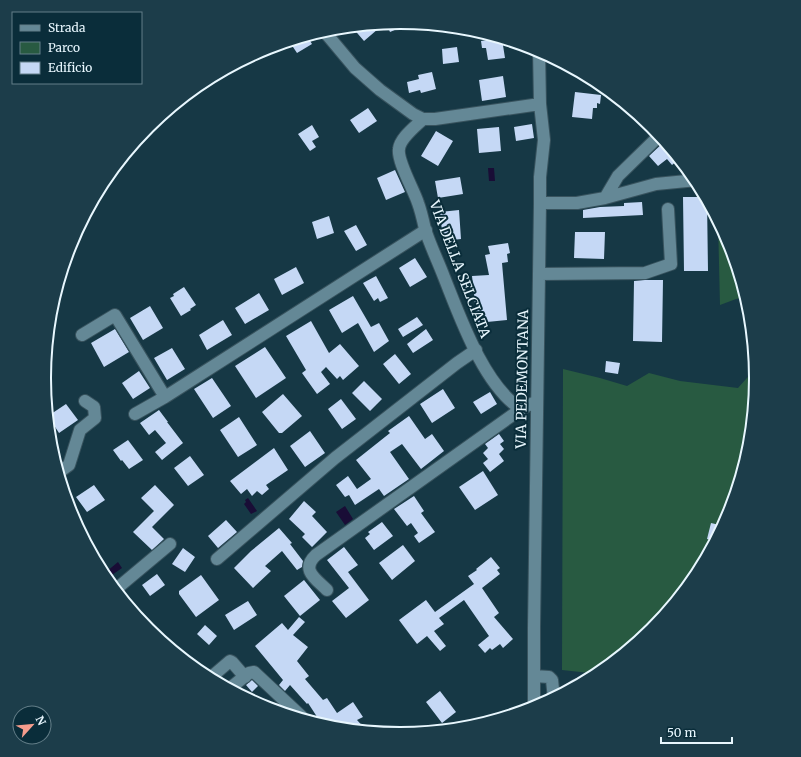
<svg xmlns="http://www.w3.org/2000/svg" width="801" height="757" font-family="Merriweather,serif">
<rect width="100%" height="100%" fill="#163845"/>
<path fill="#285a41" d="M718,221L730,242L746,297L736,299L720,305Z
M756,365L757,379L750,448L730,515L697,577L652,631L599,674L562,670L563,369L600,378L627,386L649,373L680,381L738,388L755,369Z"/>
<path fill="#190d36" d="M488,168H494L495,181H489Z
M248,498L257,511L251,514L244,504L246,502L245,500Z
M345,506L353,519L345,525L336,512Z
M118,562L122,568L109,577L106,572Z"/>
<path fill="#c5d8f5" d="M401,22L411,23L390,32L387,25L391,23Z
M374,25L378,29L364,41L352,27Z
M307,36L312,44L297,53L289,41Z
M500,38L502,39L505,58L488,60L486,48H482L481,41Z
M457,47L459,62L443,64L442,49Z
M432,72L436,89L421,93L420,90L409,93L407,82L419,79L418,75Z
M503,76L506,97L482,101L479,80Z
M575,92L601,95L600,104L597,103V108H593L592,119L572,117Z
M368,108L377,121L359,133L350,120Z
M532,124L534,138L516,141L514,127Z
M312,125L319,137L312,141L316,147L310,151L298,134Z
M499,127L501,151L479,153L477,129Z
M436,131L453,141L438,166L421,156Z
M665,141L679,159L672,165L667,159L658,166L649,156Z
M395,170L405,192L386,200L377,178Z
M460,177L463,194L438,198L435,181Z
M683,197H706L707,199L708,271H684Z
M642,202L643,215L583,218V210L600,207L624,206V203Z
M459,210L461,239L443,241L440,212Z
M329,216L334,233L317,239L312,222Z
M356,225L367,245L356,251L344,231Z
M575,232H605L604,259L574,258Z
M508,243L510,253L507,254L508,262L502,263L507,320L477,323L472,276L489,275L485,255L490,254L488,246Z
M415,258L427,277L410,287L399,268Z
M296,267L304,283L282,295L274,279Z
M376,276L388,298L380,302L378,298L374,301L363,283Z
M645,280H663L662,342L633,341L634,281Z
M184,287L196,305L190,309L191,310L181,316L170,298L174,296L173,294Z
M259,293L269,310L245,324L235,308Z
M353,296L371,327L379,323L389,341L374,352L358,323L342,333L329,310Z
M150,306L163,328L143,340L130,318Z
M417,317L423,325L403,337L398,329Z
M223,320L232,335L207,350L199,335Z
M311,321L329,353L340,344L359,366L343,380L340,376L337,379L326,367L321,372L330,384L317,394L302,373L306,370L286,336Z
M115,329L129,352L104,367L91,343Z
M426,329L433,340L413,353L407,344Z
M265,347L286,378L256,398L235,366Z
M172,348L185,369L167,380L154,358Z
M395,354L411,374L399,384L383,364Z
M606,361L620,363L618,374L605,372Z
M139,371L150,388L133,399L122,383Z
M212,378L231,406L213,418L194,389Z
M364,381L382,399L370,411L352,393Z
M443,389L455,408L432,423L420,404Z
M490,392L497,404L481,414L473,402Z
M283,394L302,416L282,433H279L262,412Z
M341,399L356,419L342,429L328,409Z
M66,404L78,420L59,433L48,416Z
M159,410L168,422H167L183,443L162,460L155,452L166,443L155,430L149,435L140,423Z
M409,416L425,439L432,434L444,451L421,469L402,444L390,452L409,479L384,496L379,489L355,505L349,495L345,497L336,485L348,476L357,489L371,479L356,460L390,433L388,431Z
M239,417L257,445L238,457L220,430Z
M310,431L325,453L305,467L290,446Z
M499,434L504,441L500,444L504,449L499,454L504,461L490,472L483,463L488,459L483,453L488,448L485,444Z
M128,440L143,460L129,469L122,460L121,461L113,450Z
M274,448L288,470L266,485L269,489L262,495L257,491L252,496L247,489L241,494L230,481Z
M190,456L204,475L188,486L174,468Z
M483,471L498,495L475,510L459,487Z
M94,485L105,500L87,512L76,497Z
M155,485L174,505L152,527L164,539L152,550L133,532L154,511L141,498Z
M414,496L424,511L421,513L435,532L419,543L414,536L418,533L411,523L407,526L394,509Z
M304,501L316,512L312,516L327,532L312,547L302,537L305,534L289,519Z
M226,520L237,532L218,548L208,536Z
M382,522L393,536L374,550L365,538L370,534L368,532Z
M711,523L724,526L716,541L707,539Z
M279,528L292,543L290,544L303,561L302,567L297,570L282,551L265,566L271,571L253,588L234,568L251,551Z
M403,545L415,561L392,580L379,563Z
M344,547L358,565L348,572L369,600L346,618L332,601L349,588L327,560Z
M183,548L195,557L185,572L172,564Z
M491,557L500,568L497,570L500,574L482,588L499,613L494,617L513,639L503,648L500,644L492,650L490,648L485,653L478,645L489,636L464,600L439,618L444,624L434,631L446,646L440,651L427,636L417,644L399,620L426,600L435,612L474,584L468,576L477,570L476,569Z
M157,574L165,585L150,596L142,585Z
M201,575L219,600L196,617L179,594V591Z
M304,580L320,600L300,616L284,596Z
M248,601L257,615L234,630L225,615Z
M299,617L305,622L293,635L308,647L297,661L309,676L305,679L323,700L327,698L337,713L353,702L363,717L357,720L368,732L331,728L323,726L308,703L307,704L290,685L285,691L279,685L283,680L255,646L282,623L288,630Z
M205,625L217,636L209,645L197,634Z
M252,680L258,686L252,692L246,685Z
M440,691L456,712L442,723L426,702Z"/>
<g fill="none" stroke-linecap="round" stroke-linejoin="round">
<g stroke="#38535e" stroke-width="14">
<path id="minor" d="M324,31L355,68L380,90L413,114L423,119H435L540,104
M423,119C415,127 400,138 399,149C397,161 414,190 418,203C421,211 423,220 425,229C430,245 438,261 444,277C460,317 484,386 521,409L537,401
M605,198L618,176L660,135
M540,203H577L605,198L656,184L697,180
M539,274L645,273L671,264L668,209
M82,335L115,315L165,397
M135,414L165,397L426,230
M58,473L69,465L80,430L95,418L94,407L85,401
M217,559L335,458L457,363L476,350
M115,590L170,544
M327,590C316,579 300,570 316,555L521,409
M534,676L549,677L552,680L554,699
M209,679L230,661L232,662L245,677
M229,689L249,673L254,672L302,717
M570,690L575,686L581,684
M534,709V628L540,203V177L544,140L540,104L539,50"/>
</g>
<use href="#minor" stroke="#648896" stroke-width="12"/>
</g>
<g text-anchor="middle" stroke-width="4" stroke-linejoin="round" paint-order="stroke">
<g font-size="14" fill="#e8f7fe" stroke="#0a2d3a">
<text transform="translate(460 269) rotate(69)" y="5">VIA DELLA SELCIATA</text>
<text transform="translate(522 379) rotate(-89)" y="5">VIA PEDEMONTANA</text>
</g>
</g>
<path d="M0 0H801V757H0ZM51 378a349 349 0 1 1 698 0a349 349 0 1 1-698 0Z" fill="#1c3d4a" fill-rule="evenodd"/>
<path fill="none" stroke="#e8f7fe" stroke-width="2" d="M51 378a349 349 0 1 1 698 0a349 349 0 1 1-698 0Z"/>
<rect x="12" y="12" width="130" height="72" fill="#0a2d3a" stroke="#637e88"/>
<rect x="20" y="25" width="20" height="6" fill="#648896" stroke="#637e88"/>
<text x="48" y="32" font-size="12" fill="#e8f7fe">Strada</text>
<rect x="20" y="42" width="20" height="12" fill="#285a41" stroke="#637e88"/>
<text x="48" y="52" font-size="12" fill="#e8f7fe">Parco</text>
<rect x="20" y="62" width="20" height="12" fill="#c5d8f5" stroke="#637e88"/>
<text x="48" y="72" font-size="12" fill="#e8f7fe">Edificio</text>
<g transform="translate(32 725) rotate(63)"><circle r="19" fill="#0a2d3a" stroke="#637e88"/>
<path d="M0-3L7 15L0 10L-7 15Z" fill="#f59d8d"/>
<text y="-6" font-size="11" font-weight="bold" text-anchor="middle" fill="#e8f7fe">N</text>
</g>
<path d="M661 737v6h71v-6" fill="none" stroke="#e8f7fe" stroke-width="2"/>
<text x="667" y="737" font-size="12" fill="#e8f7fe" stroke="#0a2d3a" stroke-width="3" paint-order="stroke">50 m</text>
</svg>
